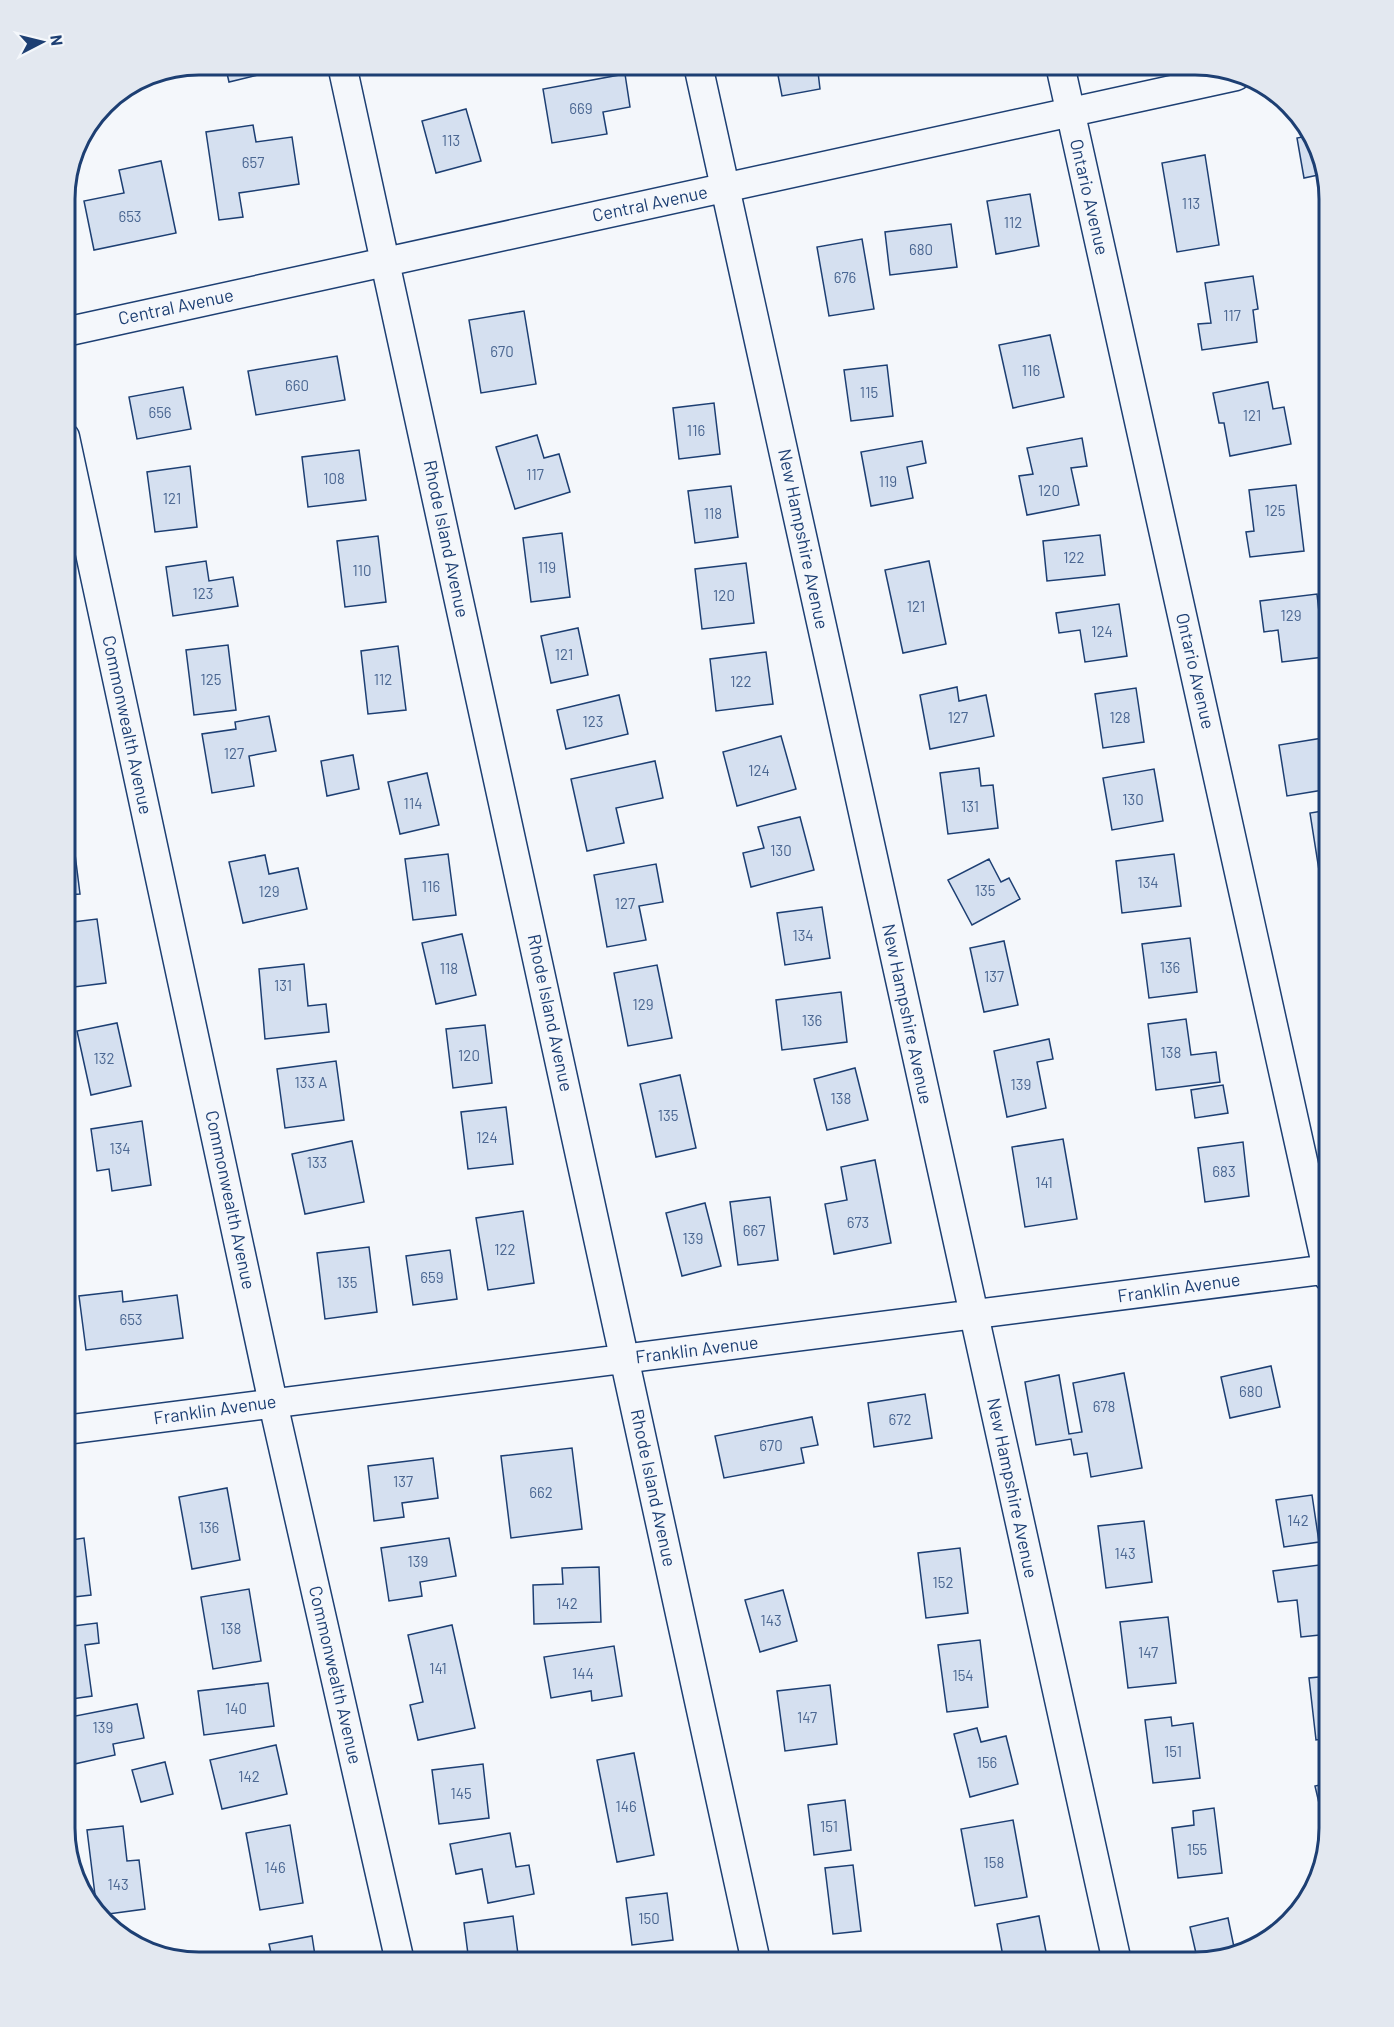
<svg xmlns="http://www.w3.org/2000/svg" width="1394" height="2027" font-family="Barlow,sans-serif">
<rect width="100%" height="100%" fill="#f4f7fb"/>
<path fill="#d5e0f0" stroke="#1d3f73" stroke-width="1.5" d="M225,65H269L270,72L229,82Z
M776,65H862L818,72L820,89L782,96Z
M625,74L630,107L603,112L607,134L552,143L543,89Z
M466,109L481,161L436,173L422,121Z
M253,125L256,142L292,137L299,184L239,193L243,217L219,220L206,132Z
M1312,135L1323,174L1304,178L1297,138Z
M1205,155L1219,245L1177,252L1162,163Z
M161,161L176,233L94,250L84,201L124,193L119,170Z
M1030,194L1039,246L996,254L987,201Z
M951,224L957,267L890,275L885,232Z
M862,239L874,309L829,316L817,247Z
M1253,276L1258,309L1253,310L1257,342L1202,350L1198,324L1211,323L1205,283Z
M524,311L536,384L481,393L469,320Z
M1050,335L1064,397L1013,408L999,345Z
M337,356L345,400L256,415L248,371Z
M887,365L893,416L851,421L844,370Z
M1268,382L1273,409L1284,407L1291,444L1230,456L1224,423H1219L1213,393Z
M183,387L191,429L137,439L129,397Z
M714,403L720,454L679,459L673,408Z
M537,435L544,458L559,454L570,492L515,509L496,447Z
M1082,438L1087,466L1071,468L1079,505L1027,515L1019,476L1033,474L1027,448Z
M922,441L926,463L907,467L913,498L871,506L861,452Z
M359,450L366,500L308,507L302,457Z
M190,466L197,527L155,532L147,472Z
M1296,485L1304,551L1250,557L1246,532L1254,531L1249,490Z
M731,486L738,537L695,543L688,491Z
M562,533L570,597L531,602L523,538Z
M1100,535L1105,575L1047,581L1043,541Z
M378,536L386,602L345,607L337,541Z
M206,561L209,581L233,577L238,606L173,616L166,567Z
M929,561L946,644L903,653L885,570Z
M746,563L754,623L702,629L695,569Z
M1317,594L1324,657L1282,662L1278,630L1264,632L1260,601Z
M1119,604L1127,656L1085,662L1080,630L1059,633L1056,613Z
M578,628L588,675L551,683L541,636Z
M228,645L236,710L194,715L186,650Z
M398,646L406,710L368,714L361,651Z
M766,652L773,704L716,711L710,659Z
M957,687L959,701L986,695L994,736L930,749L920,695Z
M1136,688L1144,742L1103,748L1095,694Z
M619,695L628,734L566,749L557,710Z
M269,716L276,751L249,756L254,786L212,793L202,734L236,729L235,722Z
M781,736L796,789L737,806L723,752Z
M1329,737V789L1287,796L1279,745Z
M353,755L359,789L327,796L321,761Z
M655,761L663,798L616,808L624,843L587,851L571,779Z
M979,768L981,786L993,785L998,828L948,834L940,773Z
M1154,769L1163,821L1112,830L1103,778Z
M427,773L439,825L400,834L388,782Z
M65,792H69L73,831L65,832Z
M1329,810V882L1321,883L1310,813Z
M800,817L814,870L751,887L743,853L764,848L758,827Z
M75,854L80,894L65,895V855Z
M448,854L456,915L413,920L405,859Z
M1174,854L1181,906L1122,913L1116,861Z
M265,855L269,874L298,868L307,909L243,923L229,862Z
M989,859L1001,882L1009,878L1020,899L972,925L948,880Z
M656,864L663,902L639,906L646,940L607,947L594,875Z
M822,907L830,958L785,965L777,913Z
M1329,918V949L1320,921Z
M97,919L106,983L66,988L65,923Z
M462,934L476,995L436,1004L422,943Z
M1190,938L1197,992L1149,998L1142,944Z
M1004,941L1018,1005L984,1012L970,948Z
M304,964L308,1006L326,1004L329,1032L265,1039L259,969Z
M657,965L672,1038L628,1046L614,973Z
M841,992L847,1042L782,1050L776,1000Z
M1186,1019L1191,1055L1216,1052L1220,1082L1156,1090L1148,1024Z
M117,1023L131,1086L91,1095L77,1031Z
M485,1025L492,1083L453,1088L446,1029Z
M1049,1039L1053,1059L1037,1062L1046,1108L1007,1117L994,1051Z
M336,1061L344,1120L285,1128L277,1069Z
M855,1068L868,1120L827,1130L814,1079Z
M680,1075L696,1148L656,1157L640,1084Z
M1223,1085L1228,1113L1195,1118L1191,1090Z
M506,1107L513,1164L468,1169L461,1112Z
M142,1121L151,1185L112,1191L109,1169L97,1171L91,1129Z
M1063,1139L1077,1219L1025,1227L1012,1147Z
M352,1141L364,1202L305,1214L292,1154Z
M1243,1142L1249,1196L1205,1202L1198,1148Z
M875,1160L891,1243L834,1254L825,1204L847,1200L841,1167Z
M770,1197L778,1260L738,1265L730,1202Z
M705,1203L721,1266L682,1276L666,1213Z
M523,1211L534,1283L488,1290L476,1218Z
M369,1247L377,1312L325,1319L317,1253Z
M450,1250L457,1299L413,1305L406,1256Z
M122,1291L123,1302L177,1295L183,1338L86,1350L79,1296Z
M1271,1366L1280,1407L1230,1418L1221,1377Z
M1124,1373L1142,1468L1091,1477L1087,1453L1074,1455L1071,1439L1036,1445L1025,1382L1059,1375L1069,1434L1082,1432L1073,1383Z
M925,1394L932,1438L874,1447L868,1403Z
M812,1417L818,1445L801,1448L804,1463L724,1478L715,1436Z
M572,1448L582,1529L511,1538L501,1456Z
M433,1458L438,1498L402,1503L404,1517L374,1521L368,1466Z
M227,1488L240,1560L192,1569L179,1497Z
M1312,1495L1319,1542L1284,1547L1276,1500Z
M1144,1521L1152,1582L1106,1588L1098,1526Z
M84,1538L91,1595L65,1598V1541Z
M449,1538L456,1576L420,1582L422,1596L389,1601L381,1548Z
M960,1548L968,1613L926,1618L918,1553Z
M1327,1564L1329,1582V1634L1301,1637L1297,1600L1278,1602L1273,1571Z
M599,1567L601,1622L534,1624L533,1585L563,1584L562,1568Z
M249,1589L261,1661L213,1669L201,1597Z
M783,1590L797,1641L760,1652L745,1600Z
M1168,1617L1176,1683L1128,1688L1120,1622Z
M97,1623L99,1643L85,1645L92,1696L65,1700V1627Z
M452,1625L475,1728L418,1740L410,1705L423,1702L408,1635Z
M980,1640L988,1707L947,1712L938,1645Z
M614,1646L622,1696L592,1701L591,1691L551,1698L544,1657Z
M1329,1676V1738L1316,1740L1309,1678Z
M268,1683L274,1726L204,1735L198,1691Z
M830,1685L837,1744L785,1751L777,1691Z
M137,1704L144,1738L113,1744L115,1755L70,1765L68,1751L65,1752V1718Z
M1171,1717L1172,1726L1193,1723L1200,1778L1153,1783L1145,1720Z
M977,1728L981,1742L1006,1736L1018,1784L970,1797L954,1734Z
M276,1745L287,1794L222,1809L210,1760Z
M634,1753L654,1855L617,1862L597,1760Z
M165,1762L173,1794L141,1802L132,1770Z
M483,1764L489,1818L439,1824L432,1770Z
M1329,1783V1828L1328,1833H1326L1315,1786Z
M845,1800L851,1850L814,1855L808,1805Z
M1214,1808L1222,1873L1178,1878L1172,1828L1194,1825L1193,1811Z
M1013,1820L1027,1897L975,1906L961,1829Z
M290,1825L303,1903L260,1910L246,1833Z
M123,1826L127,1861L139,1860L145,1909L101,1915L97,1911L87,1830Z
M510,1833L516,1867L529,1865L534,1894L488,1903L482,1869L456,1874L450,1844Z
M853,1865L861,1931L833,1934L825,1868Z
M667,1893L673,1940L632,1945L626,1898Z
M513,1916L519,1962H469L464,1923Z
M1039,1916L1048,1962H1004L997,1924Z
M1228,1918L1235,1952L1198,1962L1190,1927Z
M312,1936L316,1962H273L269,1944Z"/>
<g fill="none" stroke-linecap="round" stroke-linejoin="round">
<g stroke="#1d3f73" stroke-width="31">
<path id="minor" d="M342,65L756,1962
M698,65L1117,1962
M1060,65L1329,1278
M65,332L1236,76
M65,437L273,1403L400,1962
M65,1430L1329,1269"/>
</g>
<use href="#minor" stroke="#f4f7fb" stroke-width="28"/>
</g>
<g text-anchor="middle" stroke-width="4.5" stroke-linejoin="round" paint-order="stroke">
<g font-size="15" fill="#4b6792">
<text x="581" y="114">669</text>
<text x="451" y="146">113</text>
<text x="253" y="168">657</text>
<text x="1191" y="209">113</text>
<text x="130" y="222">653</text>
<text x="1013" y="228">112</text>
<text x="921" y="255">680</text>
<text x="845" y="283">676</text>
<text x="1232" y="321">117</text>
<text x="502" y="357">670</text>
<text x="1031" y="376">116</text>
<text x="297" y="391">660</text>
<text x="869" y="398">115</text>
<text x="160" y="418">656</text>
<text x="1252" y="421">121</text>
<text x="696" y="436">116</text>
<text x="535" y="480">117</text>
<text x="334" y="484">108</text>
<text x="888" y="487">119</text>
<text x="1049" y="496">120</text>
<text x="172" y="504">121</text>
<text x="1275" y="516">125</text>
<text x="713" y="519">118</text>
<text x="1074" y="563">122</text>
<text x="547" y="573">119</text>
<text x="362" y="576">110</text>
<text x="203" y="599">123</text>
<text x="724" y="601">120</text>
<text x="916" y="612">121</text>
<text x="1291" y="621">129</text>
<text x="1102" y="637">124</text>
<text x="564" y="660">121</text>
<text x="211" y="685">125</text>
<text x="383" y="685">112</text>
<text x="741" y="687">122</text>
<text x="958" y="723">127</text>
<text x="1120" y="723">128</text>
<text x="593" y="727">123</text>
<text x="234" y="759">127</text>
<text x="759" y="776">124</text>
<text x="1133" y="805">130</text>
<text x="413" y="809">114</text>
<text x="970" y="812">131</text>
<text x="781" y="856">130</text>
<text x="1148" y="888">134</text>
<text x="431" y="892">116</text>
<text x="985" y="896">135</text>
<text x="269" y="897">129</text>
<text x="625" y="909">127</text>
<text x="803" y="941">134</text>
<text x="1170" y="973">136</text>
<text x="449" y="974">118</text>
<text x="994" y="982">137</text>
<text x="283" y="991">131</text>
<text x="643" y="1010">129</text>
<text x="812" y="1026">136</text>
<text x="1171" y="1058">138</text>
<text x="469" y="1061">120</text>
<text x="104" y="1064">132</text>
<text x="311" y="1088">133 A</text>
<text x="1021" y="1090">139</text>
<text x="841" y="1104">138</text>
<text x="668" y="1121">135</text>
<text x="487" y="1143">124</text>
<text x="120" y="1154">134</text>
<text x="317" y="1168">133</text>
<text x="1224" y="1177">683</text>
<text x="1044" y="1188">141</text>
<text x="858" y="1228">673</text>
<text x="754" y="1236">667</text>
<text x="693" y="1244">139</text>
<text x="505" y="1255">122</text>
<text x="432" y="1283">659</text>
<text x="347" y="1288">135</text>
<text x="131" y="1325">653</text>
<text x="1251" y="1397">680</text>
<text x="1104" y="1412">678</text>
<text x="900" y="1425">672</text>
<text x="771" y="1451">670</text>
<text x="403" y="1487">137</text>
<text x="541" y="1498">662</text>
<text x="1298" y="1526">142</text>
<text x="209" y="1533">136</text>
<text x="1125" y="1559">143</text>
<text x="418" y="1567">139</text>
<text x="943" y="1588">152</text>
<text x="567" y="1609">142</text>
<text x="771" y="1626">143</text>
<text x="231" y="1634">138</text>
<text x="1148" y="1658">147</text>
<text x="438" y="1674">141</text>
<text x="583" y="1679">144</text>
<text x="963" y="1681">154</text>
<text x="236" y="1714">140</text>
<text x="807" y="1723">147</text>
<text x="103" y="1733">139</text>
<text x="1173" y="1757">151</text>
<text x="987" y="1768">156</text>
<text x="249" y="1782">142</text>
<text x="461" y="1799">145</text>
<text x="626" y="1812">146</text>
<text x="829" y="1832">151</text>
<text x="1197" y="1855">155</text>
<text x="994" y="1868">158</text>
<text x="275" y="1873">146</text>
<text x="118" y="1890">143</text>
<text x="649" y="1924">150</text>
</g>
<g font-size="18" fill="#1d3f73" stroke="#f4f7fb">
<text transform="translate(1089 197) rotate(77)" y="6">Ontario Avenue</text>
<text transform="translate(650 204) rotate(-12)" y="6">Central Avenue</text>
<text transform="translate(176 307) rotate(-12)" y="6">Central Avenue</text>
<text transform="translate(446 539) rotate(78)" y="6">Rhode Island Avenue</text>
<text transform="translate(803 539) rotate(78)" y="6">New Hampshire Avenue</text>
<text transform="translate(1195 671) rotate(77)" y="6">Ontario Avenue</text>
<text transform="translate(127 725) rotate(78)" y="6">Commonwealth Avenue</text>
<text transform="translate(550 1013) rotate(78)" y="6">Rhode Island Avenue</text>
<text transform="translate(907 1014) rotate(78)" y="6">New Hampshire Avenue</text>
<text transform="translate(230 1200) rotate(78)" y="6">Commonwealth Avenue</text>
<text transform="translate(1179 1288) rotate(-8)" y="6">Franklin Avenue</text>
<text transform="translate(697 1350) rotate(-7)" y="6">Franklin Avenue</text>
<text transform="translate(215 1410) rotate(-8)" y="6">Franklin Avenue</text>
<text transform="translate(653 1488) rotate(78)" y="6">Rhode Island Avenue</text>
<text transform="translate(1012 1488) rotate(78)" y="6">New Hampshire Avenue</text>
<text transform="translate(335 1675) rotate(77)" y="6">Commonwealth Avenue</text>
</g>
</g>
<path d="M0 0H1394V2027H0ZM199 75H1195A124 124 0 0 1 1319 199V1828A124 124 0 0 1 1195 1952H199A124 124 0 0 1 75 1828V199A124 124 0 0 1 199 75Z" fill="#e3e8f0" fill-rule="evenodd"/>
<path fill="none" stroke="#1d3f73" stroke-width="3" d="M199 75H1195A124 124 0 0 1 1319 199V1828A124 124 0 0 1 1195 1952H199A124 124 0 0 1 75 1828V199A124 124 0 0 1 199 75Z"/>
<g transform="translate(42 42) rotate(83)" stroke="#f4f7fb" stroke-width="4.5" paint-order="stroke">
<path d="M0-4.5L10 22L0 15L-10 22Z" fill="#1d3f73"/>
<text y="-9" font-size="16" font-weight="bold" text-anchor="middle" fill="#1d3f73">N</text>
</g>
</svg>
